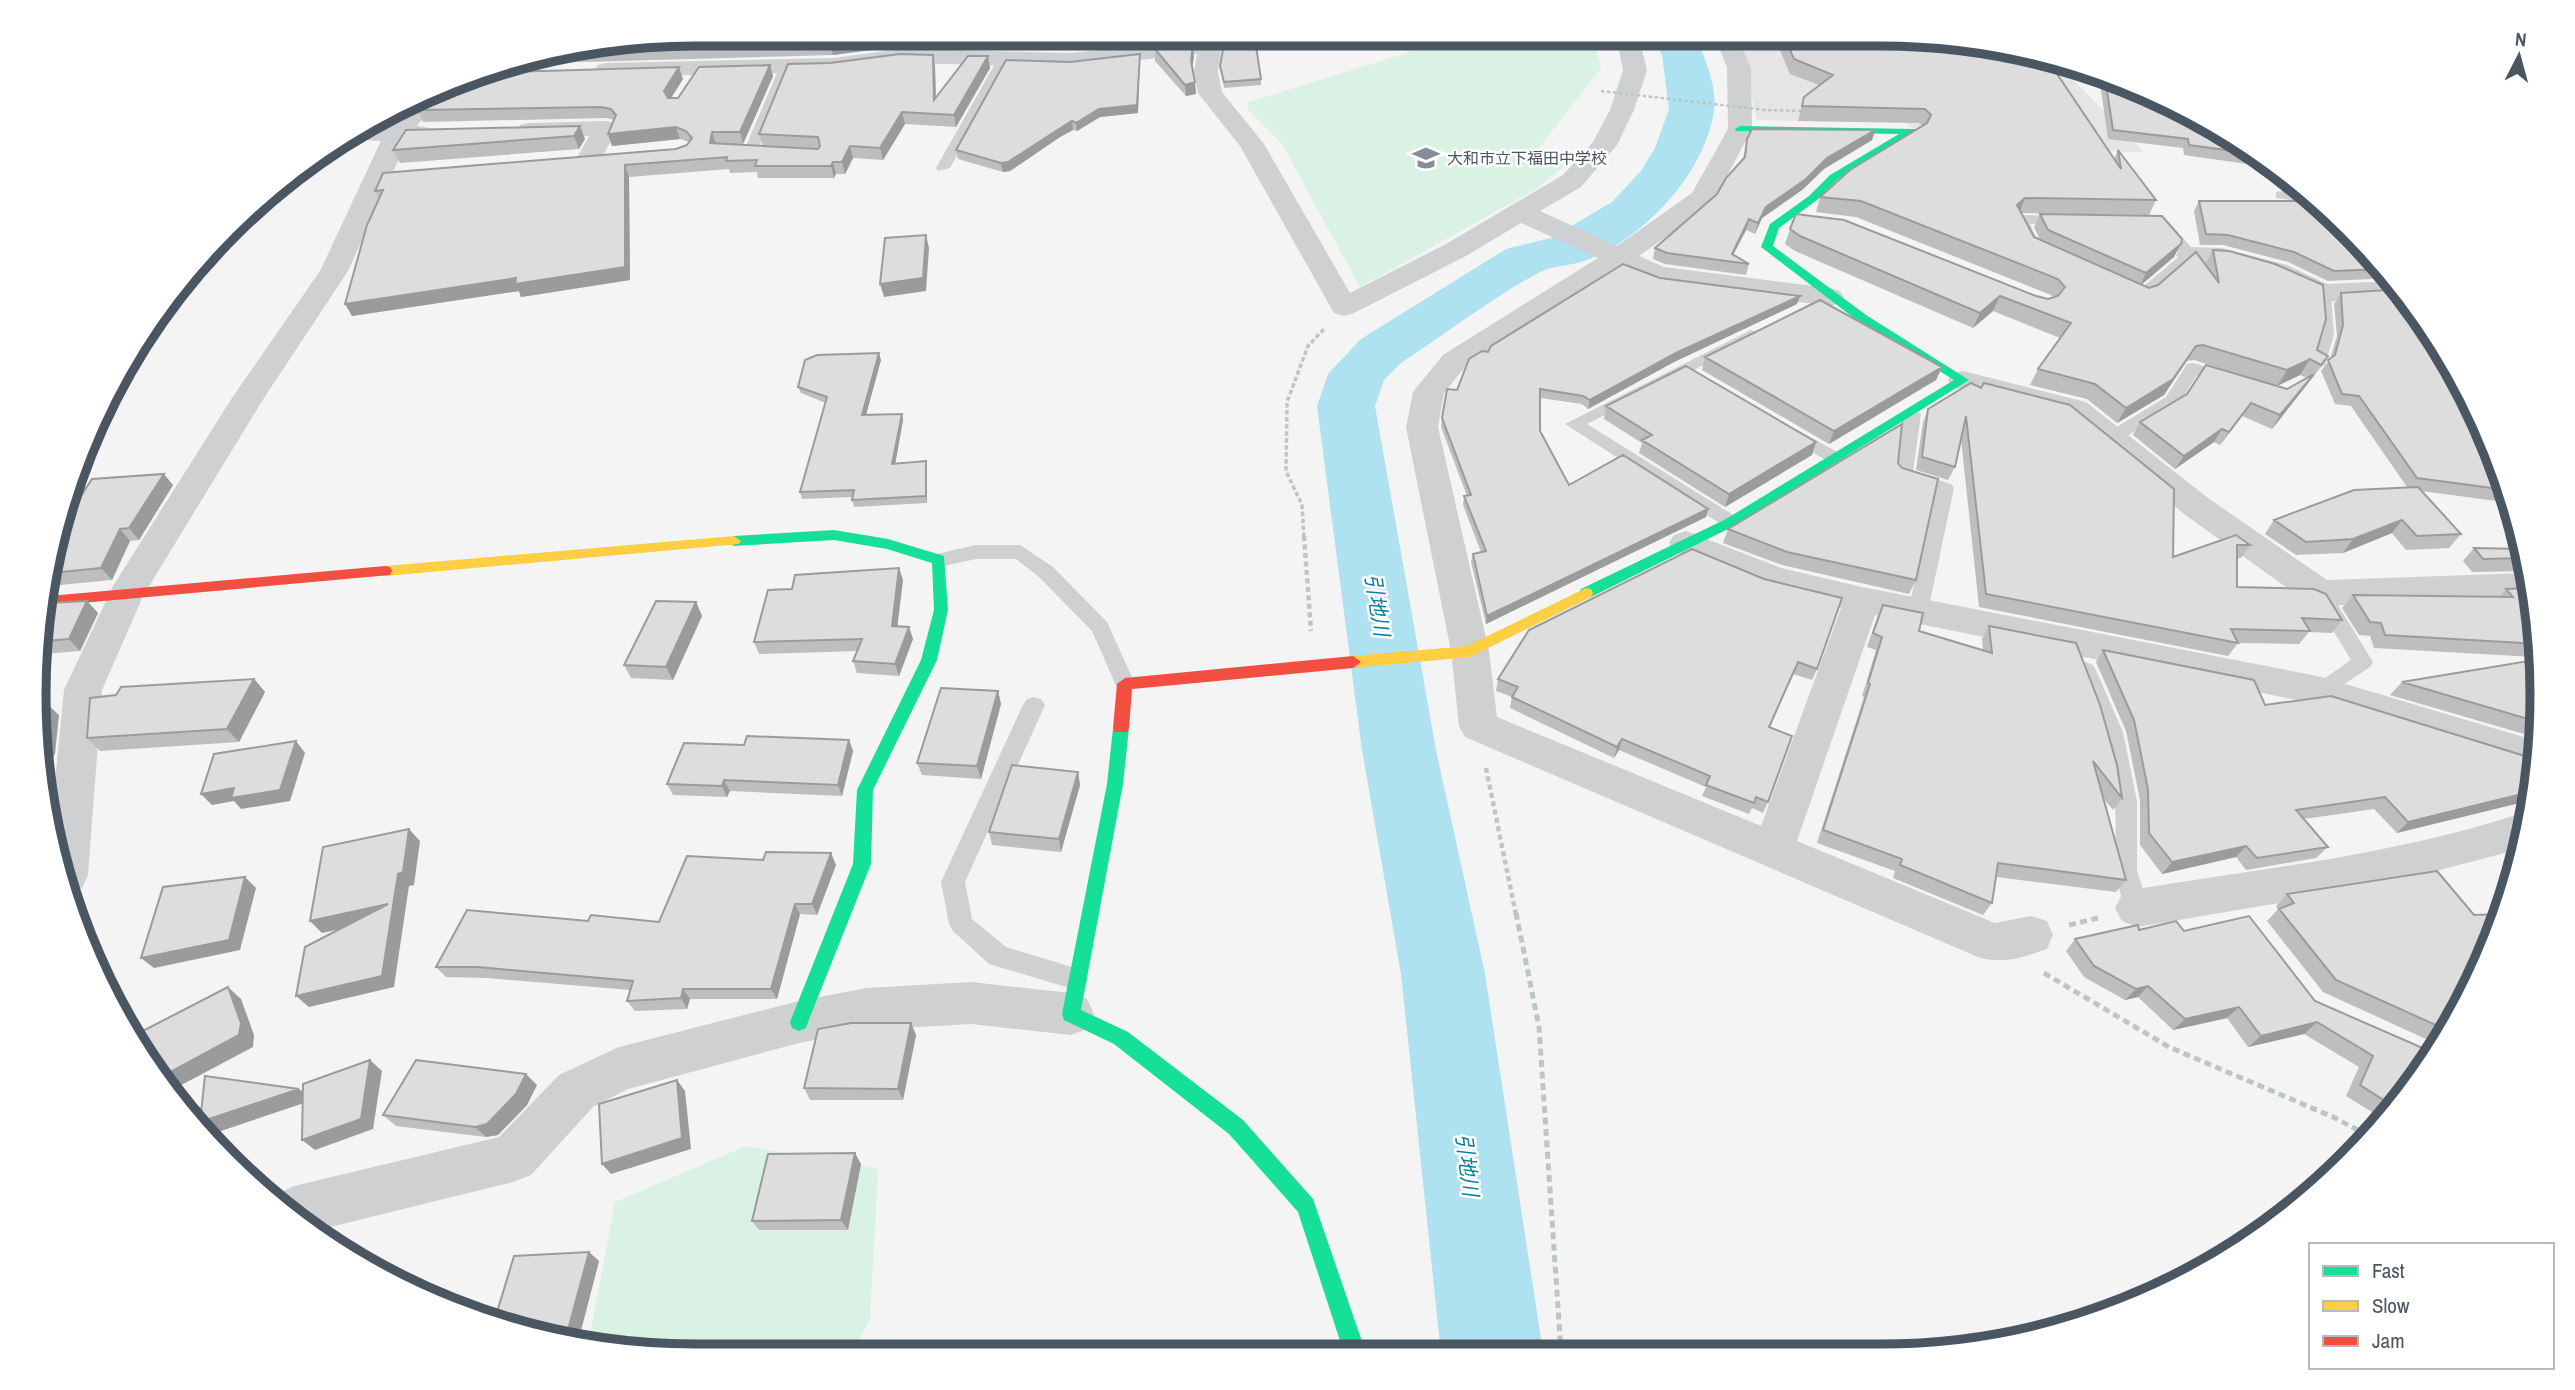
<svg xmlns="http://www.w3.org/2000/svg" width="2575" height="1390" font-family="'Archivo Narrow','Noto Sans JP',sans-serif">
<rect width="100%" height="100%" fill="#f4f4f4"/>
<path fill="#e6e5e6" d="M1735,34L1923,35L2052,56L2064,61L2067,73L2144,152L1911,147L1923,136L1906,123L1757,120L1741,47Z"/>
<path fill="#d9f2e3" d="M1593,37L1601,68L1538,149L1573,159L1536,189L1360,287L1282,144L1247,109L1249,102L1455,38Z
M746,1146L878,1169L870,1319L851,1355H652L588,1345L615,1202Z"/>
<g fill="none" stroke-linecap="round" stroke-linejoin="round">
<path fill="#aee2f0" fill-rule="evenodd" d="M1652,34H1694C1704,53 1718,90 1714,111C1704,175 1645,237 1587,260C1572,266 1554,265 1540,272C1492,298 1447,333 1401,363L1384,380L1375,406L1436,750L1485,974L1543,1352L1441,1353L1401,974L1362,750L1317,406L1328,374L1361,339L1506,249L1551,238L1612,202L1641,171L1655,148L1669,109L1662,55Z"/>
<path stroke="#bcc7c4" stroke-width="3.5" stroke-dasharray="4.5 2.5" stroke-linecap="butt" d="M1304,537L1302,505L1286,471L1287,402L1308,346L1324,329"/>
<path stroke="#bcc7c4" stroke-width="4.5" stroke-dasharray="5 3.5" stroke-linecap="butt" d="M1304,536L1311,631
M1486,768L1516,915"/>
<path stroke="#bcc7c4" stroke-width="5" stroke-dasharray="7 4.5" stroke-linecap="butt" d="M1516,913L1539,1027L1561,1352
M2069,925L2098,918
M2044,973L2169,1047L2333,1117L2371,1137"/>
<path fill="#ced0d2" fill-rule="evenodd" d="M938,34H950L955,60L945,57Z
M1000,55L1010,58L950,168L938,171L936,168Z
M781,64L792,67L757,152L750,156L724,154V148H745Z
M2281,191L2314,196L2323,204L2276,198V192Z
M2020,215L2161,218L2166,219L2198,255L2148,299L2142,301L2029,251L2013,219ZM2030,224L2157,226L2181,255L2140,289L2040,245Z
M2323,290L2331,295L2334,335L2325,365L2317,370L2309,365L2318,335L2315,295Z
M1751,330L1757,332V338L1587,424L1738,518L1740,522L1738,526H1724L1565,424Z
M2193,363L2235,375L2237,379L2229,384L2197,375L2178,405L2117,442H2105L2102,438L2105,434L2166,397L2187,364Z
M1912,409L1921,414L1913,472L1951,484L1954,488L1928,611L1918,618L1908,611L1935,491L1897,479L1894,475L1903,414Z
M1792,427L1841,454L1844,458L1835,464L1829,462L1786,437L1783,433Z
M976,545H1020L1053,567L1107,622L1135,684L1132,690H1118L1092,631L1039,577L1016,559H976L939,567L929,560L932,555Z
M2324,592L2331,594L2373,662L2370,667L2322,699L2315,697L2312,691L2315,685L2351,660L2314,599Z
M2086,662L2093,665L2096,670L2123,732L2137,801V871L2149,908L2145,915L2137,918L2129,915C2106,868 2120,844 2114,799C2108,753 2093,712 2076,670L2079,665Z
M1034,697L1041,699L1045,705L965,882L972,919L1006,947L1085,971L1088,979L1085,987L1076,990L989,964L953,931L949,924L941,882L1023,705L1027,699Z"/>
<path fill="#ced0d2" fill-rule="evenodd" d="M1201,34H1223L1218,72L1222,92L1264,144L1350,293L1446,244L1563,175L1593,142L1610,110L1623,70L1616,34H1638L1647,70L1634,110L1617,145L1581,187L1540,211L1617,246L1692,193L1728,129L1727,68L1714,34H1736L1751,68L1752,129L1712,204L1639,256L1664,267L1830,288L1840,291L1844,297L1840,303L1830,306L1658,284L1621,269L1465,367L1444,393L1438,427L1489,651L1497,717L1761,826L1841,608L1760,588L1674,551L1669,543L1674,535L1686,531L1781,568L1862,587L2322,677L2537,741L2536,772L2322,705L1875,615L1797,841L1995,923L2031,916L2047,921L2053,935L2047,949C2024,957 2001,965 1978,957L1465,737L1459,726L1451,651L1406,427L1413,392L1443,355L1598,258L1521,223L1466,256L1354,313L1344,316L1334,313L1240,146L1198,93L1194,72L1197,54L1071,67L902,63L833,72L606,77L598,75L594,70L598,65L606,63L833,58L902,49L1071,53L1200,40Z
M436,93L439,98L417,126L429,128L432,133L429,138L407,141L348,271L264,398L143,596L127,633L102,690L88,875L82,888L70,892L52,812L64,690L113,586L232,398L320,271L381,141L350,139L374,126H390L404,110Z
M606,121L615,123L618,128L599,163H581L577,158L589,136L529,137L520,135L517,130L520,125L529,123Z
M2190,247L2222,248L2287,265L2327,284L2394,281L2408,296L2323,302L2267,277L2221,264L2180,261L2176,255L2180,249Z
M1963,371L2086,402L2208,498L2327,580L2527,573L2531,598L2320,606L2307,602L2184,514L2064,416L1952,387L1948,380L1952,373Z
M2525,812L2529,813L2520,849L2379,886L2137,927L2122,921L2115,908L2122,895L2137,889C2267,868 2400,854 2525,812Z
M971,982L1071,993L1087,999L1094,1014L1087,1029L1071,1035L971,1024L866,1030L799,1043L628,1089L593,1107L531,1175L513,1182L318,1230L275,1195L294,1186L499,1137L559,1075L619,1047L799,1001L866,988Z"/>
<path fill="#16e098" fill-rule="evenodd" d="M1740,126L1915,129V133L1838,179L1817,200L1779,228L1773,246L1866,315L1969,380L1736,525L1591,597H1581L1579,593L1581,589L1726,519L1954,380L1858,321L1761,247L1770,224L1809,196L1830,175L1899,134L1736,131L1735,129Z
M834,530L888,539L944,556L948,610L937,660L873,790L871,864L808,1022L806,1028L799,1031L792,1028L790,1022L853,864L857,790L921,660L934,610L932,563L887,549L834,540L734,546L727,541L734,536Z
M1121,722L1127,724L1129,728L1123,784L1081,1010L1128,1032L1243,1120L1313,1199L1366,1353H1344L1298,1212L1229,1134L1114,1044L1064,1020L1062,1014L1107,784L1113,728L1115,724Z"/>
<path fill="#ffcf43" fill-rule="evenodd" d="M734,536L741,541L739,544L385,576L378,571L385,566Z
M1586,588L1591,589L1593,593L1591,597L1470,657L1353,668L1345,662L1353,656L1467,646Z"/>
<path fill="#f24e42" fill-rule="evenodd" d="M385,566L390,567L392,571L390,575L48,606L49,596Z
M1353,656L1361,662L1353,668L1132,689L1129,728L1127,732H1115L1113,728L1117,684L1125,678Z"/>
<path stroke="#bcc7c4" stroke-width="2.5" stroke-dasharray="3.5 2.5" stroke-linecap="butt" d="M1601,91L1766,110L1804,111"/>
</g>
<path fill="#bebebf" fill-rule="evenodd" d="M695,33L934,34V47L902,46L833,55L510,64Z
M1773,34L1923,35L2037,67L2114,159L2118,150L2156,200L2149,215L2021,213L2034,237L2040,240L2034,227L2040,214L2174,257L2141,284L2149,288L2158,285L2205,264L2213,250L2317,350L2328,356L2317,372L2272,429L2242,416L2220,445L2214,442L2175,469L2133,435L2140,422L2267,383L2194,360L2187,361L2164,395L2117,423L2087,399L2030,385L2038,369L2060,338L1993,311L1973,328L1795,251L1785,244L1790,229L2036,296L2048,299L2053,297L2051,295L1856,217L1816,212L1820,197L1922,126L1920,123L1798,121L1804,97L1819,85L1790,74ZM2300,375L2307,378L2287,389L2277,386Z
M1155,49L1194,57L1192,68L1195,82L1196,94L1186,96L1155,61Z
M1140,54L1138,113L1100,117L1077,131L1073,130L1060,137L1010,171L1003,172L958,159L956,150L1070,62Z
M933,55L935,66L936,97L988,56L990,68L956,127L905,124L883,160L853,158L845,174H836L834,178H758L757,172L730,173L729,169L629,177L630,280L521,297L519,291L352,316L379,198L375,191L676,149L687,145L689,142L680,139L612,146L608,134L614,120L606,118L423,122L418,110L683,79L671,98H678L773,76L743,144L763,146L759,134L830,63Z
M1220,66L1261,79V85L1224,88Z
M2099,76L2211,122L2275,168L2184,155L2183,148L2108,139Z
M398,113L390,123H379Z
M580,126L585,139L579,149L400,163L393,150Z
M1875,130L1872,140L1824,169L1802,190L1762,218L1755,234L1746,230L1733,255L1749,264L1746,275L1665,264L1653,259L1655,248L1717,194L1743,159L1747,139Z
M2199,201H2320L2392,278L2328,281L2288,262L2223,245H2200L2194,211Z
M1660,278L1800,296L1797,304L1674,362L1588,409L1582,404L1540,398V431L1569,485L1708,509L1706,517L1486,624L1471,562L1473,554L1481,552L1463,505L1464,496H1467L1441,427L1442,418L1457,390L1488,352Z
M2341,293L2473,402L2509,497L2504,502L2421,491L2461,534L2449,548L2406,550L2392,533L2343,553L2296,555L2265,534L2274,520L2407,487L2351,406L2335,404L2321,371L2330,359L2337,336L2334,304Z
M1705,357L1942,367L1936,380L1829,444L1702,370Z
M881,360L866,415L902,414L903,420L895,464L927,468V503L854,507L852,500L853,497L802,499L800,492L826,403L801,393L798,387Z
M1971,383L2173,557L2236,535L2250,545L2241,558H2237V587L2342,620L2332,633L2309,632L2299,644L2238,643L2228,656L1979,607L1961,439L1955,467L1948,480L1916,470L1923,422L1928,409Z
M1606,406L1816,442L1812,455L1725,507L1639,453L1642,443L1604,419Z
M1898,463L1916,580L1909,594L1782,565L1723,543L1728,529Z
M173,485L139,540L130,541L112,580L50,586L56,524L73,508Z
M2474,548L2523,549L2527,571L2472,572L2463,561Z
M1692,549L1817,669L1812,680L1793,674L1770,727L1768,802L1763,813L1752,808L1749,814L1702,796L1706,787L1619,750L1614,758L1510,708L1512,697L1496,691L1498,679Z
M903,580L897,626L909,627L913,639L899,676L857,673L853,661L857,651L759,654L754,642L792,589Z
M2530,588L2540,651L2538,738L2390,695L2402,682L2532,660L2535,657L2374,648L2370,636L2359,635L2342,608L2353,595L2499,597L2506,589Z
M87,601L98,613L80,651L43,654L48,603Z
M696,602L702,616L673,680L631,678L624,665Z
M1883,605L1919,631L1983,650L1982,639L1989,626L2122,798L2113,810L2104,799L2126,880L2116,892L1996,877L1992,903L1983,915L1893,878L1895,871L1817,843L1864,697L1862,696L1876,650L1867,647L1877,618Z
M2103,650L2265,705L2528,757L2397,833L2374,809L2304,819L2328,847L2316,858L2246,870L2236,857L2162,874L2140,845V800L2126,731L2096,662Z
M254,679L265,692L239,742L100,751L87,738L116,695Z
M998,691L1001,704L981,779L922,775L917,763Z
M849,740L853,751L842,796L730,791L727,797L673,795L667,784L744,745Z
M1078,772L1080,785L1061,852L992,845L989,832Z
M836,865L817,915L800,914L777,999H690L687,1009L635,1011L627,1001L630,990L487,978L446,977L436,967L659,922Z
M2287,894L2474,915L2453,1026L2439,1045L2323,992L2267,921L2278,909L2276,906Z
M2139,930L2184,931L2315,1001L2434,1053L2385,1120L2346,1096L2359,1067L2304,1034L2248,1047L2227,1018L2173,1030L2138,997L2125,1000L2084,977L2066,951L2075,939Z
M911,1023L916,1035L903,1100H810L804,1088Z
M537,1085L527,1105L498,1135L486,1137L396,1126L383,1115Z
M861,1164L848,1230H759L752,1221Z
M599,1261L579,1338L558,1340L523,1334L494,1322Z"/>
<path fill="#9b9b9b" d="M899,35L902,46L833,55L830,44Z
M1193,45L1194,57L1191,72V61Z
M1140,54L1138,113L1100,117L1077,131L1076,123Z
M933,55L935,66L936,112L934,100Z
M988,56L990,68L956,127L954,115Z
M770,65L773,76L743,144L740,132Z
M679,67L683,79L668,103L664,91Z
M1195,82L1196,94L1186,96L1185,85Z
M902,112L905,124L883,160L880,148Z
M398,113L390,123L388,119Z
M1072,121L1073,130L1060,137L1010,171L1003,172L1001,163Z
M580,126L585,139L579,149L574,136Z
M676,127L680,139L612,146L608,134Z
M1875,130L1872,140L1824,169L1802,190L1762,218L1755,234L1758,223L1766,207L1827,158Z
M712,132L716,144L710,143Z
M850,146L853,158L845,174L842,162Z
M833,162L836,174L834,178L831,166Z
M625,165L629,177L630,280L521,297L519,291L352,316L345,304Z
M2025,198L2019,213L2017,205Z
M1749,219L1746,230L1730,261L1732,254Z
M926,235L929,248L926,291L884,297L880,284Z
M2181,244L2174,257L2140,286L2146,273Z
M1800,296L1797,304L1674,362L1588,409L1590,400L1676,353Z
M2000,296L1993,311L1973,328L1980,313Z
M2196,346L2164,395L2117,423L2126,408Z
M879,353L881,360L864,422L862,415Z
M2310,359L2300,375L2277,386L2287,370Z
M1942,367L1936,380L1829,444L1834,431Z
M2314,374L2305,387L2272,429L2280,415Z
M2251,403L2242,416L2220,445L2229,432Z
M902,414L903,420L894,471L892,464Z
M2222,429L2214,442L2175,469L2184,456Z
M1816,442L1812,455L1725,507L1729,494Z
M926,461L927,468V503L926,496Z
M164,474L173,485L139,540L129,528Z
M1708,509L1706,517L1486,624L1487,616Z
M2402,520L2392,533L2343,553L2353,539Z
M120,529L130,541L112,580L101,568Z
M899,568L903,580L896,638L892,626Z
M87,601L98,613L80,651L69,639Z
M696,602L702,616L673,680L666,667Z
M909,627L913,639L899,676L895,664Z
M254,679L265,692L239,742L227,729Z
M998,691L1001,704L981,779L977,766Z
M45,702L59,715L55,754L43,773L37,748Z
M1622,739L1619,750L1614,758L1617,747Z
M849,740L853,751L842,796L838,785Z
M296,741L305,753L290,801L241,809L234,801L212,805L201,794Z
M1078,772L1080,785L1061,852L1059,839Z
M724,780L730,791L727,797L722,786Z
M2534,791L2532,800L2397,833L2408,822Z
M409,829L420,841L414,885L409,886L394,987L309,1007L296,996L391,918L322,933L310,921L388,904L398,874Z
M2246,846L2236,857L2162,874L2172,862Z
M831,853L836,865L817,915L812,904Z
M245,877L256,888L240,950L154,968L141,958Z
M795,904L800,914L777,999L771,989Z
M2148,986L2138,997L2125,1000L2136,989Z
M228,987L241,999L254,1035L253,1047L172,1090L163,1076Z
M683,989L690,999L687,1009L681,998Z
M2239,1007L2227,1018L2173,1030L2185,1019Z
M2317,1022L2304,1034L2248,1047L2261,1036Z
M911,1023L916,1035L903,1100L898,1089Z
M370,1060L382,1071L373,1129L315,1150L302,1140Z
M526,1074L537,1085L527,1105L498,1135L486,1137L475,1127Z
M677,1080L685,1091L691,1149L611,1174L602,1164Z
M299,1089L313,1100L215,1133L200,1122Z
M855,1153L861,1164L848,1230L841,1220Z
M589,1252L599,1261L579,1338L568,1330Z"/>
<path fill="#ddddde" stroke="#9b9b9b" stroke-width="2" d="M695,33L932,34V36L899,35L830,44L594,50Z
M1783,34L1923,35L2027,52L2037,67L2053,68L2121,169L2118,150L2156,200L2025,198L2017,205L2034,237L2149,288L2158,285L2196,252L2219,283L2213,250L2229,251L2275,264L2323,285L2326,319L2317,350L2328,356L2321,365L2310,359L2287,370L2203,345L2196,346L2173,379L2126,408L2095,384L2038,369L2071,323L2000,296L1980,313L1800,236L1790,229L1796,214L1844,220L2036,296L2048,299L2058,296L2065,287L2058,279L1861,201L1820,197L1850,170L1927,123L1931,115L1925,109L1802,106L1804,97L1833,75L1794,59Z
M1193,45L1191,61L1195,82L1185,85L1155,49Z
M1256,46L1261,79L1224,82L1220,66L1223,49Z
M900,54L933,55L934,100L968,56H988L954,115L902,112L880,148L850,146L842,162H833L831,166H755L757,160L726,161L727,157L625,165V267L515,284L516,278L345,304L367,225L383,190L375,191L383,173L676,149L687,145L692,138L686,131L676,127L608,134L616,115L611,109L601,107L418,110L428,97L474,73L679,67L664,91L668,98H678L699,67L770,65L740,132H712L710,143L818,149L820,146L818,137L759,134L788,64L830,63Z
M1140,54L1137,105L1099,109L1076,123L1072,121L1059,129L1008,162L1001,163L956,150L1006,60L1070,62Z
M2105,78L2211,122L2256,154L2189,145L2188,139L2113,130Z
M580,126L574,136L393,150L406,130Z
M1752,129L1875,130L1827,158L1806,179L1766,207L1758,223L1749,219L1732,254L1749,264L1667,253L1655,248L1717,194L1726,178L1745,157L1747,139Z
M2199,201H2320L2383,269L2334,271L2294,252L2228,235L2206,234Z
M2040,214L2162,216L2182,239L2181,244L2146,273L2048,230Z
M926,235L923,278L880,284L885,238Z
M1623,264L1660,278L1800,296L1676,353L1590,400L1583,396L1540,389V431L1569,485L1623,455L1708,509L1487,616L1473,554L1486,551L1464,496L1471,495L1442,418L1447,389L1457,390L1469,359L1482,351L1488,352L1491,346Z
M2402,289L2473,402L2507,490L2417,478L2359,396L2342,394L2328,360L2335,355L2343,325L2341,293Z
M1820,300L1942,367L1834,431L1705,357Z
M879,353L862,415L902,414L892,464L926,461V496L852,500L854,490L800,492L827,397L798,387L805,360L817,355Z
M2206,365L2287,389L2314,374L2280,415L2251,403L2229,432L2222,429L2184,456L2140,422L2187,394Z
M1686,366L1816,442L1729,494L1642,440L1652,435L1606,406Z
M1971,383L1981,388L1984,383L2070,405L2174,489L2173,557L2236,535L2250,545H2237V587L2314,589L2326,594L2342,620L2302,618L2310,631L2231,629L2238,643L1986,594L1966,416L1955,467L1922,457L1928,409Z
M1902,424L1898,463L1902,468L1938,479L1916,580L1787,552L1728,529Z
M164,474L129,528L120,529L101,568L51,573L56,524L63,509L73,508L92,479Z
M2418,487L2461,534L2417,536L2402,520L2353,539L2306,542L2274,520L2354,490Z
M2474,548L2523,549L2525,558L2483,559Z
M1692,549L1764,579L1842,598L1817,669L1798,662L1769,727L1792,736L1768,802L1756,797L1754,803L1706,785L1710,776L1622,739L1617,747L1512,697L1518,687L1498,679L1529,630Z
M899,568L892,626L909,627L895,664L853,661L862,639L754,642L768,590L792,589L795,575Z
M2530,588L2539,644L2385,635L2381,623L2370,622L2353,595L2513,597L2506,589Z
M87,601L69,639L44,641L48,603Z
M656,601L696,602L666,667L624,665Z
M1883,605L1923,613L1919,631L1992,653L1989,626L2076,643L2100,705L2117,765L2122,798L2093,761L2126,880L1998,863L1992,903L1900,865L1902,859L1823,830L1870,684L1868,683L1882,637L1873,633Z
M2103,650L2254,680L2265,705L2331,696L2528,757L2537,764L2536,781L2534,791L2408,822L2385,797L2296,810L2328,847L2257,858L2246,846L2172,862L2149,833L2148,789L2134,720Z
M2540,656L2538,722L2402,682L2535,660V657Z
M254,679L227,729L87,738L90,698L116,695L121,687Z
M941,688L998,691L977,766L917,763Z
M38,702H45L41,741L37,748L35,739Z
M747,736L849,740L838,785L724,780L722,786L667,784L684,743L744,745Z
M296,741L280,790L231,798L234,788L201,794L214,754Z
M1012,765L1078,772L1059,839L989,832Z
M409,829L403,872L398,874L382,976L296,996L305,947L388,904L310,921L323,847Z
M766,852L831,853L812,904H795L771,989H683L681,998L627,1001L633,981L478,967H436L467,910L588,921L591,915L659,922L687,856L763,860Z
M2437,871L2474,915L2504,914L2453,1026L2449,1031L2336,980L2279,909L2294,903L2287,894Z
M245,877L229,940L141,958L163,887Z
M2249,916L2315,1001L2434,1053L2395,1107L2360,1085L2373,1056L2317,1022L2261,1036L2239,1007L2185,1019L2148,986L2136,989L2094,966L2075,939L2138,925L2139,930L2176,921L2184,931Z
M228,987L241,1023L239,1035L163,1076L137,1034Z
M851,1023H911L898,1089L804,1088L818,1029Z
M370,1060L361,1119L302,1140L303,1084Z
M416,1060L526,1074L516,1094L487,1124L475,1127L383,1115Z
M205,1076L299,1089L200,1122Z
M677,1080L682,1138L602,1164L599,1104Z
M855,1153L841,1220L752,1221L768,1154Z
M589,1252L568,1330L520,1333L494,1322L514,1256Z"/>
<defs>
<g id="school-bare" transform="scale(2.1)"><path d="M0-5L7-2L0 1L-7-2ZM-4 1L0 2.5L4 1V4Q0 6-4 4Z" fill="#868d94" stroke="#fff" stroke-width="2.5" paint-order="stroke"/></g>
</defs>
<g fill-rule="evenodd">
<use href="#school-bare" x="1426" y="158"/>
</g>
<g text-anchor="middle" stroke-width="5" stroke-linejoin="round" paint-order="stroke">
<g font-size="16" fill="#4a5661" stroke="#fff" text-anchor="start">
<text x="1447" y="164">大和市立下福田中学校</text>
</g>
<g font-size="21" font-style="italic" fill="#0c7c9b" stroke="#fff">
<text transform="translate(1377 605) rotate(81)" y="7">引地川</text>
<text transform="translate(1467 1165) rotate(83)" y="7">引地川</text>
</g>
</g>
<path d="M0 0H2575V1390H0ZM695 46H1881A649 649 0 0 1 2530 695V695A649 649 0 0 1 1881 1344H695A649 649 0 0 1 46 695V695A649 649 0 0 1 695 46Z" fill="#fff" fill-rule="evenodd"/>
<path fill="none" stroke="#4a5661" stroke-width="9" d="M695 46H1881A649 649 0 0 1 2530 695V695A649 649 0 0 1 1881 1344H695A649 649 0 0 1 46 695V695A649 649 0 0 1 695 46Z"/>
<rect x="2309" y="1243" width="245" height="126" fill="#ffffff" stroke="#b7bbc0" stroke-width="2"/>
<rect x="2323" y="1266" width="35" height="10" fill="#16e098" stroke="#b7bbc0" stroke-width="2"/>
<text x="2372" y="1278" font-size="21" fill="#4a5661">Fast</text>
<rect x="2323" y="1301" width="35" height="10" fill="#ffcf43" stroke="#b7bbc0" stroke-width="2"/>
<text x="2372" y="1313" font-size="21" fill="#4a5661">Slow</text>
<rect x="2323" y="1336" width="35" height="10" fill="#f24e42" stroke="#b7bbc0" stroke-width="2"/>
<text x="2372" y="1348" font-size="21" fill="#4a5661">Jam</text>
<g transform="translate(2519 56) rotate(6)" stroke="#ffffff" stroke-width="5" paint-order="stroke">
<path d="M0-5L12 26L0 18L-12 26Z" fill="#4a5661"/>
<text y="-10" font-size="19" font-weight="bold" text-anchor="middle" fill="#4a5661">N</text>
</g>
</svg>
